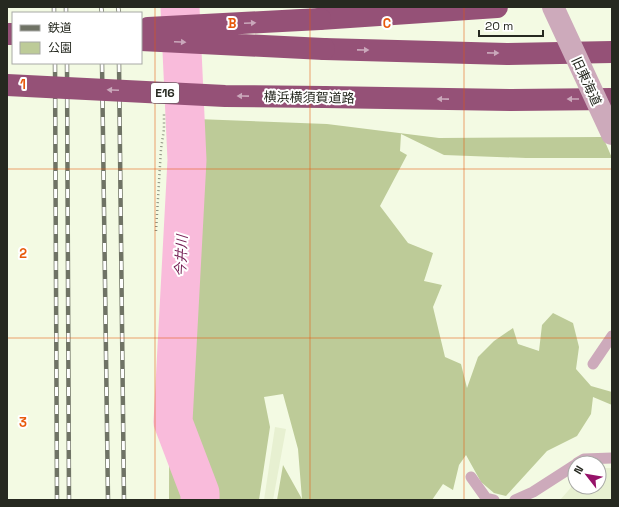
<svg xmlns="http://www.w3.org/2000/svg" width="619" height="507" font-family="'Space Grotesk','Noto Sans JP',sans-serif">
<rect width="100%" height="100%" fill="#f3fae3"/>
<path fill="#e7f0d1" d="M275,427L286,429L273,500H264Z
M605,468H612V500H560L575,483V487H599V471Z"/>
<path fill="#bdcb98" d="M170,118L327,124L439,138L603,137L612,158H526L444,155L401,134L400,151L407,155L380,206L408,243L433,253L424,281L442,285L433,307L445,357L461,364L467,388L478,357L494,341L513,328L518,344L539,351L542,325L553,313L573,323L579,347L576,369L591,386L612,392V405L593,397L591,414L577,436L547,451L506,496L494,493L481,482L466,455L459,465L453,490L443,484L432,500H277L283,465L302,499L298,449L283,394L264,397L270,427L259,500H169Z"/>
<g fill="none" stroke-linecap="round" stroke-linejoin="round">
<path stroke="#f9bbdb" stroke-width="39" d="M180,7L187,160L173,422L200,493V500"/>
<path stroke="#8d9282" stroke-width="2.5" stroke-dasharray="1 3" stroke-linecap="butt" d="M156,231L161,149L164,129V114"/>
<path stroke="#cdaabb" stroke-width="11" d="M593,364L612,336
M577,463L584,459L612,458
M471,477L486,498L494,500
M515,500L533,492L575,465"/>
<path stroke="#955177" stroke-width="22" d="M320,19L497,7
M7,34H13
M324,49L507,54L612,52
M324,97L511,100L612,99"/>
<g stroke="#6f7365" stroke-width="4.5">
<path id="rail" d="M54,7V13
M66,7V13
M101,7L102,13
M118,7L119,13
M55,63L57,500
M67,63L69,500
M102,63L108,500
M119,63L124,500"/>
</g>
<use href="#rail" stroke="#fff" stroke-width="3" stroke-dasharray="9" stroke-linecap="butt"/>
<path stroke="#cdaabb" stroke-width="22" d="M553,7L612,134"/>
<path stroke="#955177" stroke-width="22" d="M148,28L320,19
M141,40L324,49
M7,85L225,96L324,97"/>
</g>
<defs><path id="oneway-solid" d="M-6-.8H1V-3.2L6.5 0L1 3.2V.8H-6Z"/></defs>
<g fill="#caa8bb">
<use href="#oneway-solid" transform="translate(250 23) rotate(-3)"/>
<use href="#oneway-solid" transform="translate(180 42) rotate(3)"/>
<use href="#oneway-solid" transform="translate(363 50) rotate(1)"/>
<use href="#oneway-solid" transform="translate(493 53) rotate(1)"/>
<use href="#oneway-solid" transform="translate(113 90) rotate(-177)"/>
<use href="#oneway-solid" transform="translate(243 96) rotate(-179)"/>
<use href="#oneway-solid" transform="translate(443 99) rotate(-179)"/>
<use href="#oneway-solid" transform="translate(573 99) rotate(180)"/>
</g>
<path fill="none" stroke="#e8590c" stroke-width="1" stroke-opacity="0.55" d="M155,7V500M310,7V500M464,7V500M7,169H612M7,338H612"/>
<g text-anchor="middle" stroke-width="4" stroke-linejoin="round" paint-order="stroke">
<rect fill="#fff" stroke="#676963" stroke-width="1" x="151" y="83" width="28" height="20" rx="3"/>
<g font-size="12" font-weight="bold" fill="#262920">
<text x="165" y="97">E16</text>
</g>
<g font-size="13" fill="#262920" stroke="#fff">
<text transform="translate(587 81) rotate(65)" y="5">旧東海道</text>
<text transform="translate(309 97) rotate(1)" y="5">横浜横須賀道路</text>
</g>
<g font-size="14" font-style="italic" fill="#751f54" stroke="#fff">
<text transform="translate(181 256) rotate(-87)" y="5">今井川</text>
</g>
</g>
<g font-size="13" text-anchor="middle" font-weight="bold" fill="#e8590c" stroke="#fff" stroke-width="4" stroke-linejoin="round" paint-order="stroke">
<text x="232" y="28">B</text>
<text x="387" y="28">C</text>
<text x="23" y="89">1</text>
<text x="23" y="258">2</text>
<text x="23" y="427">3</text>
</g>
<rect width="619" height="507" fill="none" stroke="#262920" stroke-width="16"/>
<rect x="12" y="12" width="130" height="52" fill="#ffffff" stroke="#a8a9a6"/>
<rect x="20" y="25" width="20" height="6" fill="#6f7365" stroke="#a8a9a6"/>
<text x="48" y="32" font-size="12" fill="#262920">鉄道</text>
<rect x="20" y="42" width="20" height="12" fill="#bdcb98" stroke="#a8a9a6"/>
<text x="48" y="52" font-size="12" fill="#262920">公園</text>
<g transform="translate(587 475) rotate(301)"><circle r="19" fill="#ffffff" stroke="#a8a9a6"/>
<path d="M0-3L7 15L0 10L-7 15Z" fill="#961269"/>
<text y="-6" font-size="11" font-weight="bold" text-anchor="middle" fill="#262920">N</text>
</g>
<path d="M479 30v6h64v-6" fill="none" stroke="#262920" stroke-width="2"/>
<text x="485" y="30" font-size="12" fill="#262920" stroke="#ffffff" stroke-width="3" paint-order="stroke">20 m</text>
</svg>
